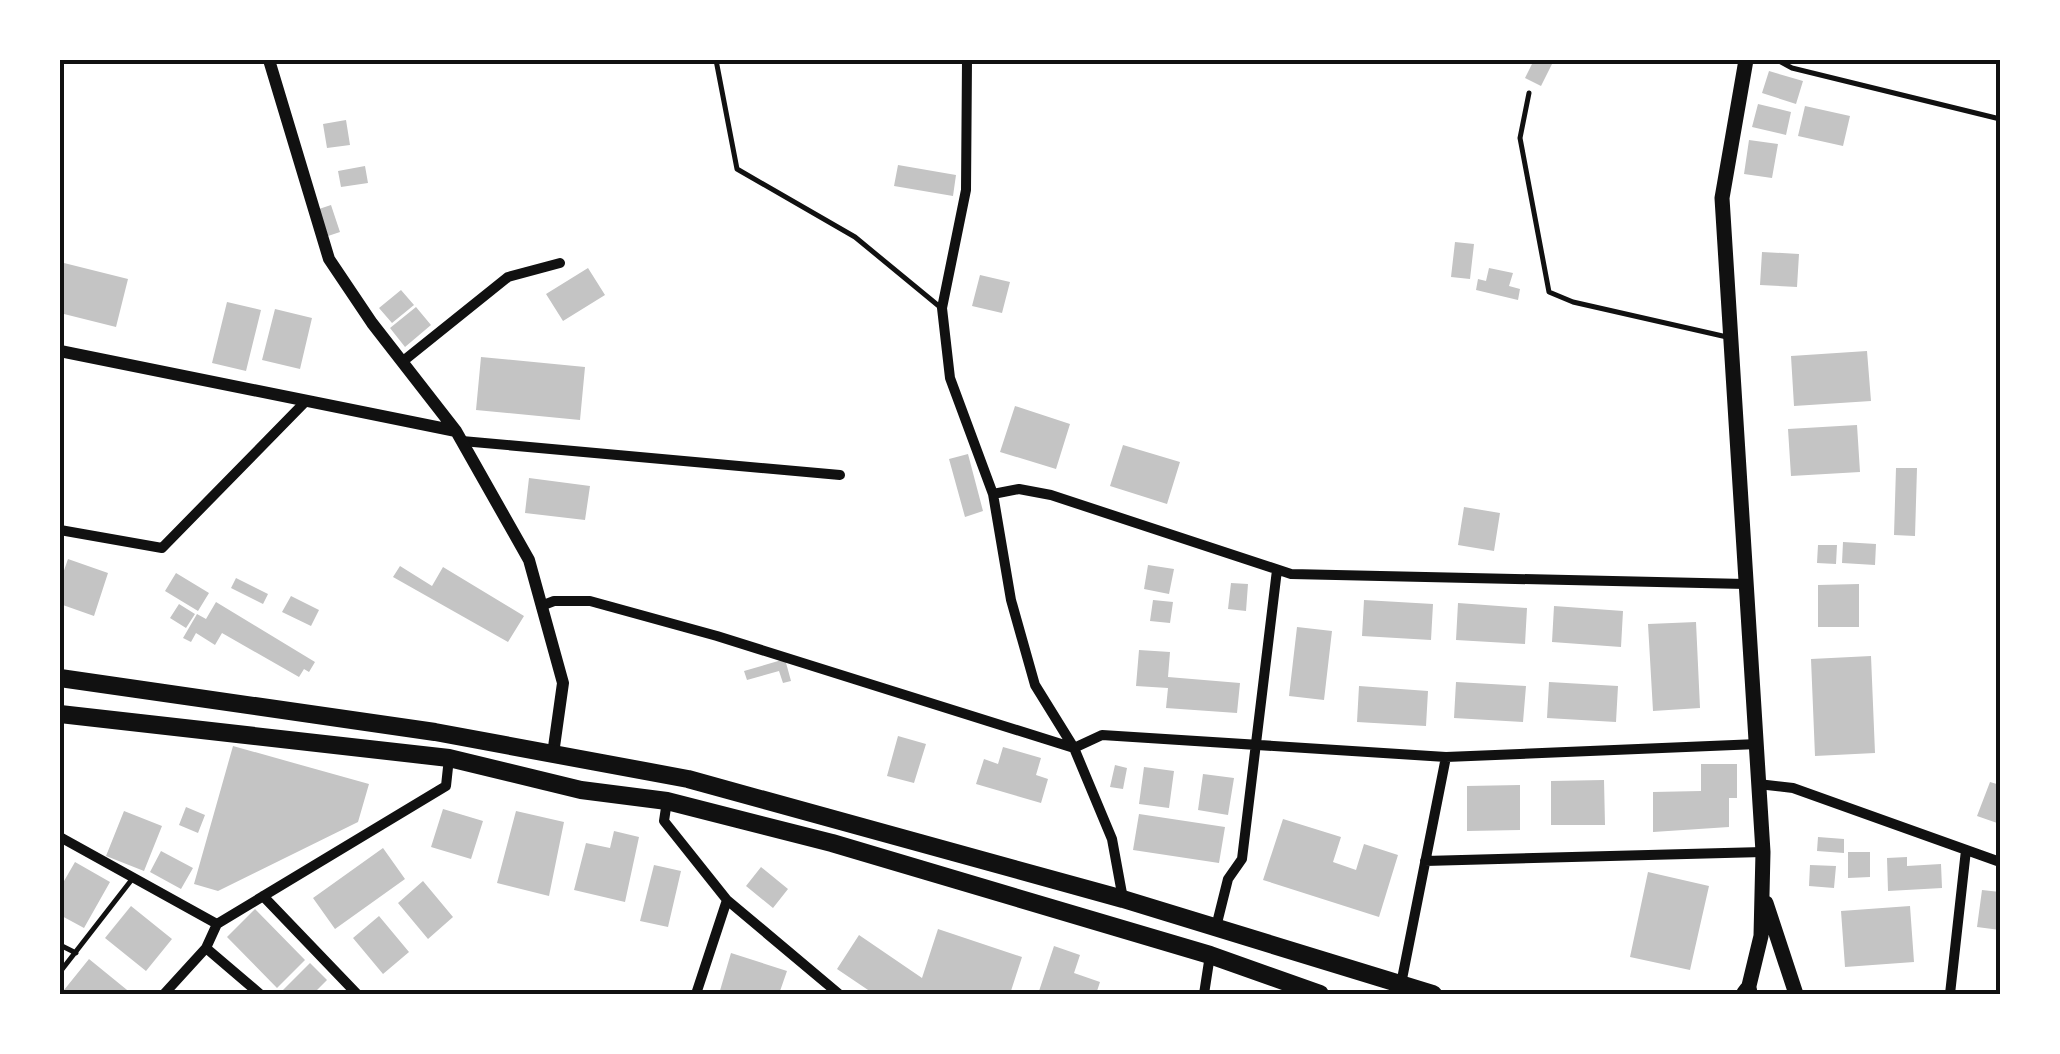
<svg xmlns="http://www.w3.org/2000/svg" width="2060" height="1054" font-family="Commissioner,sans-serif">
<rect width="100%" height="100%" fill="#fff"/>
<path fill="#c4c4c4" d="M1534,60H1554L1541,86L1525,78Z
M1769,71L1803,81L1796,104L1762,93Z
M1758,104L1791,112L1786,135L1752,127Z
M1805,106L1850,116L1843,146L1798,136Z
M346,120L350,145L327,148L323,124Z
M1749,140L1778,144L1772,178L1744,174Z
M898,165L956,175L953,196L894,186Z
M365,166L368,183L341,187L338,171Z
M331,205L340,232L328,236L319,209Z
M1455,242L1474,244L1470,279L1451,277Z
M1762,252L1799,254L1797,287L1760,285Z
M60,262L128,279L116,327L60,313Z
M588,268L605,295L563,321L546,294Z
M1489,268L1513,273L1509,286L1520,289L1518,300L1476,290L1478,279L1486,281Z
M980,275L1010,282L1002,313L972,306Z
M401,290L414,305L392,323L379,308Z
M227,302L261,310L246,371L212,363Z
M416,307L431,325L405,347L390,328Z
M275,309L312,318L300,369L262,360Z
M1867,351L1871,401L1794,406L1791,356Z
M481,357L585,367L580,420L476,410Z
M1015,406L1070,424L1056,469L1000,452Z
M1857,425L1860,472L1791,476L1788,429Z
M1123,445L1180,462L1167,504L1110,486Z
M968,454L983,511L965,517L949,459Z
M1896,468H1917L1915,536L1894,535Z
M529,478L590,486L585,520L525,513Z
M1464,507L1500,513L1494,551L1458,545Z
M1843,542L1876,544L1875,565L1842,563Z
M1818,545H1837L1836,564L1817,563Z
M68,559L108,573L94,616L60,604V582Z
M1148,565L1174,569L1169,594L1144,589Z
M400,566L432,586L443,567L524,616L508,642L393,577Z
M176,573L209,593L198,611L165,591Z
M236,578L268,594L263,604L231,588Z
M1231,583L1248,584L1246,611L1228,609Z
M1859,584V627H1818V585Z
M291,596L319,610L311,626L282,612Z
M1153,600L1173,602L1170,623L1150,621Z
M1364,600L1433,604L1431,640L1362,636Z
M216,602L315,662L309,672L304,669L299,677L222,633L215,645L196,633L191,642L183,638L197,614L206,619Z
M1458,603L1527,608L1525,644L1456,640Z
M179,604L195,614L186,628L170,618Z
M1554,606L1623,611L1621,647L1552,642Z
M1696,622L1700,708L1653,711L1648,624Z
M1297,627L1332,631L1324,700L1289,696Z
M1139,650L1170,652L1168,677L1240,683L1237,713L1166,708L1168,688L1136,686Z
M1871,656L1875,753L1815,756L1811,659Z
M785,659L791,681L783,683L779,671L747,680L744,671Z
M1456,682L1526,686L1523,722L1454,718Z
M1549,682L1618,686L1616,722L1547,718Z
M1359,686L1428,691L1426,726L1357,722Z
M898,736L926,744L914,783L887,776Z
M233,746L369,784L358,822L218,891L194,884Z
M1003,747L1041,758L1036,775L1048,779L1041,803L976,784L984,759L998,764Z
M1701,764H1737V798H1729V827L1653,832V792L1701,791Z
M1115,765L1127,768L1123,789L1110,787Z
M1144,767L1174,771L1169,808L1139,804Z
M1203,774L1234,778L1228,815L1198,810Z
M1604,780L1605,825H1551V781Z
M1990,782L2000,785V824L1977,816Z
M1520,785V830L1467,831V786Z
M186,807L205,815L198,833L179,825Z
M443,809L483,821L471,859L431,847Z
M124,811L162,826L144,871L106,856Z
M516,811L564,822L549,896L497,883Z
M1139,814L1225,827L1219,863L1133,850Z
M1283,819L1341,837L1333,862L1356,870L1364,844L1398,855L1379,917L1263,880Z
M614,831L639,837L625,902L574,890L586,843L610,848Z
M1818,837L1844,839V853L1817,851Z
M383,848L405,879L335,929L313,898Z
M161,851L193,868L181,889L150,872Z
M1848,852H1870V877L1848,878Z
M1907,857V866L1941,864L1942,888L1888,891L1887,858Z
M75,862L110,882L84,928L60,915V888Z
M654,865L681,871L668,927L640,921Z
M1810,865L1836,866L1834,888L1809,886Z
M761,867L788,889L773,908L746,886Z
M1648,872L1709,886L1690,970L1630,957Z
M423,881L453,917L428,939L398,903Z
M1982,890L2000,892V930L1977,927Z
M131,906L172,939L146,971L105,938Z
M1910,906L1914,962L1845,967L1841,911Z
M255,909L305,960L277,988L227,937Z
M379,916L409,952L383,974L353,938Z
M938,929L1022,957L1010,994H874L837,969L859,935L922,978Z
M1054,946L1080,955L1074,973L1100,982L1096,994H1038Z
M731,953L787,971L779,994H719Z
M89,959L132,994H68L64,990Z
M310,963L327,980L313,994H279Z"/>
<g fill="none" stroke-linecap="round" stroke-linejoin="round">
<path stroke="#111" stroke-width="5" d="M716,60L737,169L855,237L940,307
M1777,60L1792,68L2000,119
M1529,93L1520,138L1549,292L1573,302L1727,337
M60,945L76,953
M60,972L133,878"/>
<path stroke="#111" stroke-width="10" d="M967,60L966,190L942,308L950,378L993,494L1011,600L1035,685L1074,748L1112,839L1123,899
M402,362L508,277L560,263
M462,441L840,475
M993,494L1019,489L1051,495L1291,574L1746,584
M60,530L162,548L306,401
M541,606L554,601H590L717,636L1074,748L1102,735L1446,757L1758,744
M1758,784L1793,788L2000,862
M667,801L664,821L727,900L839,994
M60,837L217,924L206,948L164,994
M1425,861L1763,852
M263,896L357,994
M217,924L446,786L449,758
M1216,927L1228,879L1242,859L1277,570
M206,948L260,994
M1401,984L1446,757
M696,994L727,900
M1204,994L1210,955
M1950,994L1966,850"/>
<path stroke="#111" stroke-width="12" d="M269,60L329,259L372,323L456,431L529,560L563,683L553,754
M60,351L456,431"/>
<path stroke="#111" stroke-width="15" d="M1746,60L1722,198L1763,852L1761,936L1747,994
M1766,903L1796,994"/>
<path stroke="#111" stroke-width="18" d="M60,678L435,732L688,779L1123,899L1433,994
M60,714L449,758L581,790L667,801L832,843L1210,955L1320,994
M1745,994L1748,990"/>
</g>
<rect width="2060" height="1054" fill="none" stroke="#ffffff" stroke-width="125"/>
<rect x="62" y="62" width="1936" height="930" fill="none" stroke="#111" stroke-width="4"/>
</svg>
